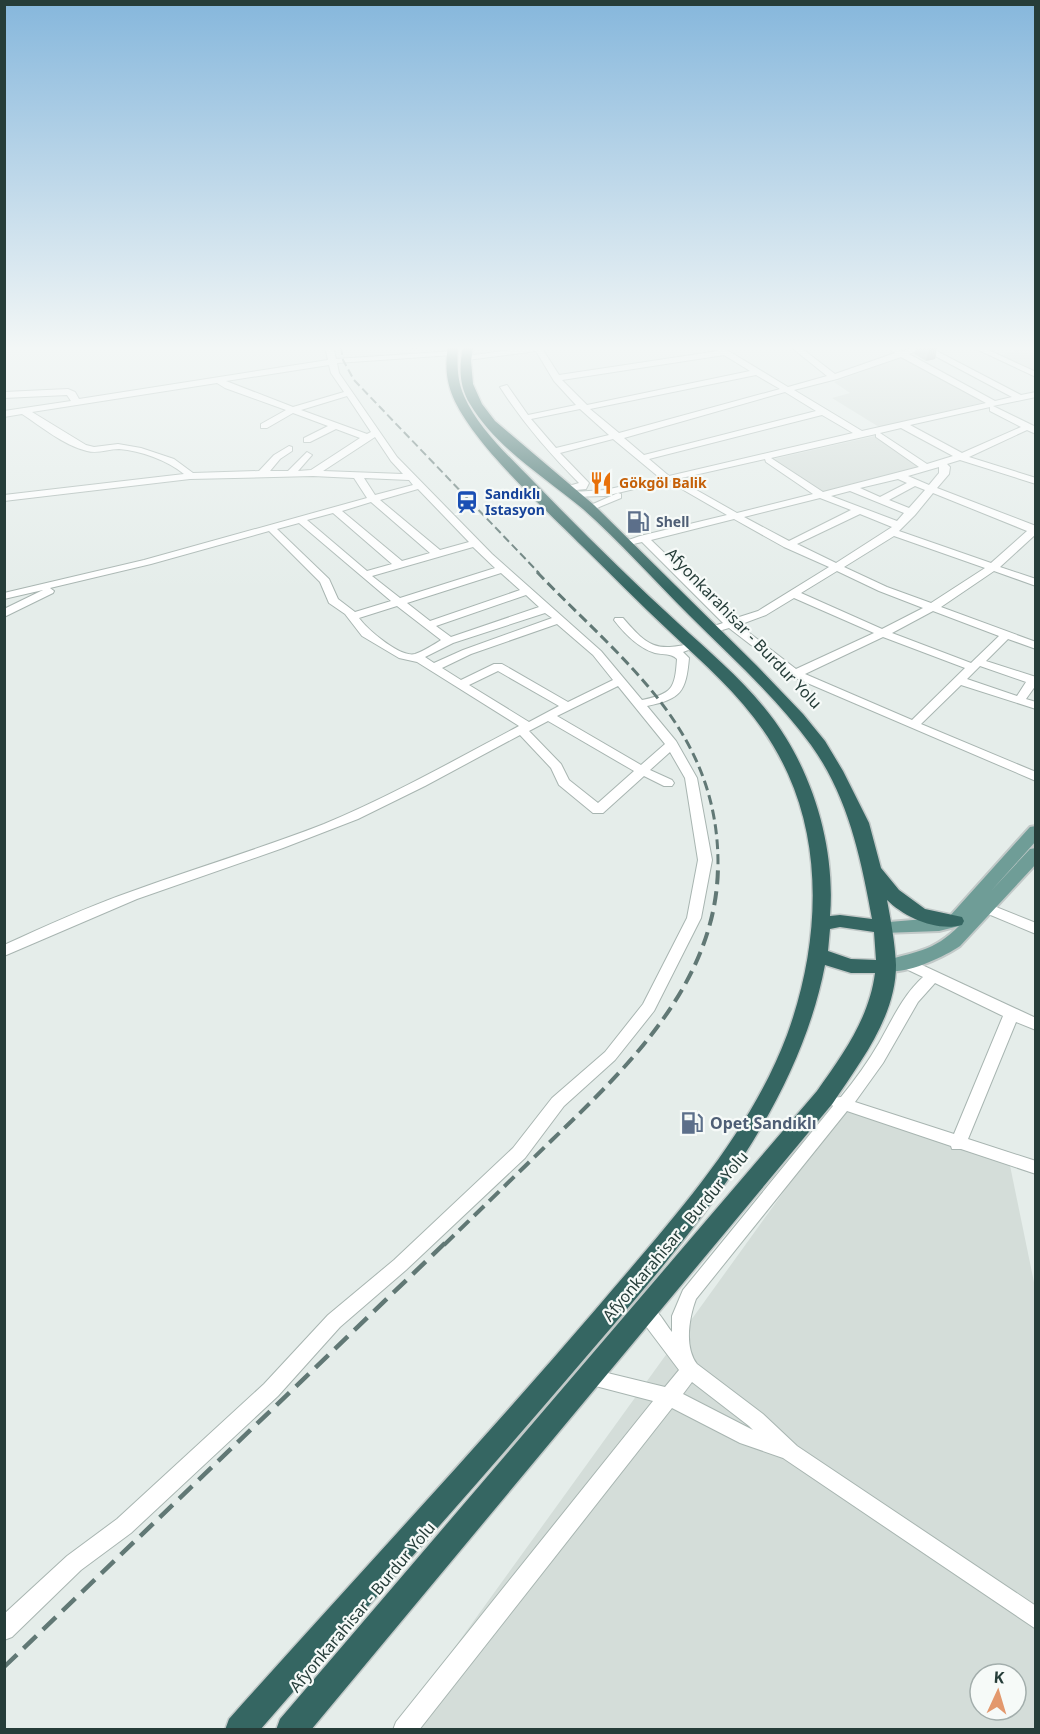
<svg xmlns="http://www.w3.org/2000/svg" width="1040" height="1734" font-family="'Noto Sans',sans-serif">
<rect width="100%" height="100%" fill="#e5edea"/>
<path fill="#d4ddd9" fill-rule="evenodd" d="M1019,347H1035V374L998,356L1014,351Z
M902,357L985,402L879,427L832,398L850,393L834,382Z
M879,435L927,468L821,495L769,460Z
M850,1100L1007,1151L1036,1292L1035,1729L395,1730ZM980,1674H1016V1710H980Z"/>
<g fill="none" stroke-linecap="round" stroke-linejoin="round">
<g stroke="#a8b5b1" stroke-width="2">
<path id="minor" d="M325,347H333L336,359L455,351L456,353L452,355L337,363L339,373L397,457L492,554L601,651L642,700C672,694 675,689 677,659C671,653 663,655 655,653C638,648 624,633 614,620L615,618H623C648,647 656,652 693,643L699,646L683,652L689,658C686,692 681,699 647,706L676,741L697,778L712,860L701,918L654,1011L615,1060L564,1106L525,1158L406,1270L340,1327L278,1396L131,1533L81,1570L12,1637L4,1640V1614L67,1556L117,1519L264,1384L328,1315L394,1260L513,1148L552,1098L605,1052L643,1004L687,918L698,860L685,778L670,752L650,770L672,780L674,783L672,786H664L644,776L603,813H593L559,785L551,768L520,735L425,786L358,819L283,848L137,899L4,956V945C46,926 87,907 130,892C195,868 260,849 324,824C391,796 455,760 519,726L417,662L399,658L362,636L345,614L329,603L320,582L269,531L151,564L50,588L54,591L53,593L4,617V609L43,590L4,599V593L144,560L367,498L354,478L313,476L190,479L4,501V495L184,474C167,460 141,451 119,449C108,449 98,454 87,451C63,445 42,427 22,414L4,417V411L71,401L67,395L4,398V392L68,389L75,392L79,399L328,360ZM329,365L331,373L344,392L293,407L226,381ZM217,383L225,388L286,410L261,424V428H267L293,413L328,426L304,438V442H310L336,429L360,438L311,470L298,471L312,455L307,452L288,471H270L280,459L292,451V447L289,446L274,455L259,471L193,473L174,459L141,448L118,444L94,447L86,445L32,412ZM347,396L371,432L367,434L301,410ZM375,437L391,461L403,474L323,471ZM364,478L409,480L413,485L375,495ZM418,489L469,542L440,550L380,500ZM371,502L430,553L402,561L342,511ZM333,513L392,564L367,571L307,520ZM299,523L391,601L355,612L338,599L329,579L277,529ZM473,547L495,568L400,598L372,576ZM501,573L520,590L430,621L407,603ZM526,595L539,607L451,637L436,626ZM397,606L441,640C433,645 424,651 415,654C400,658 367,629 359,618ZM545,613L552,618L463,650L434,663L425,657L453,643ZM557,624L593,655L613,680L568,702L502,664H494L461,680L442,668L471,654ZM498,671L559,706L529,722L469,685ZM618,686L665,744L641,765L557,716ZM548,721L634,771L598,803L569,780L561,764L529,731Z
M532,347H553L543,350L559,375L718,351L715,347H722L788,387L827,376L791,347H800L835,374L895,353L886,347H896L903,351L914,347H929L1021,395L1036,392V397L993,406L1036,427V434L1027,430L969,457L1036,478V484L960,460L947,464L950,467L949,474L937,488L1036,526V534L1000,567L1036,579V586L994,571L941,607L1036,642V649L1008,639L986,661L1036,677V685L1026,699L1036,702V709L961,685L921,724L1036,772V781L791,676L729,628L712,633L708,632V628L723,623L642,542L625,546L620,543L640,536L727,515L673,484L672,480L605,496L570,497L568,495L573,492L605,490L660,478L613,439L560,453L589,483L586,489L565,491V487L579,483C549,453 523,423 500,387L507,385L528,415L576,405L554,381L536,351L467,360L463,358L467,356ZM922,349L1012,397L995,401L909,354ZM724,355L750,371L587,405L562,380ZM901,357L986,403L862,431L794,390L837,379ZM756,375L780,389L619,433L590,409ZM785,392L816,411L644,455L624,438ZM990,407V411L1021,427L962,453L910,425ZM580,409L609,435L556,448L531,419ZM822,415L853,433L669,476L649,459ZM901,428L953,456L927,464L880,433ZM876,434V437L919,467L823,492L771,458ZM765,459L766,462L813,494L737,513L677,479ZM939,467V473L929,485L908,476ZM898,479L907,483L880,497L860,488ZM915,486L925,490L909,508L889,500ZM850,491L904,513L897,521L831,496ZM933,493L1027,531L991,563L899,531L915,515ZM820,498L851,510L789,541L744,517ZM860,514L892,527L836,563L797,544ZM734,519L784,547L829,567L758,611L733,619L651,540ZM894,536L985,568L931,603L887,587L844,567ZM837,571L879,591L923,608L882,629L801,593ZM794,598L874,633L796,669L739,625L766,615ZM933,611L999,636L971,663L892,633ZM883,637L965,668L912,720L805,674ZM980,666L1026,682L1017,696L967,679Z
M972,347H982L1036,372V377Z
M618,493L621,494V498L592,510L584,508Z
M986,903L1036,923V934L981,911L979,908Z
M907,958L1036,1018V1030L1016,1022L968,1139L1036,1161V1174L961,1149H952L951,1146L847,1111L696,1299C689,1318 684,1347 697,1364L763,1414L797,1446L1036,1606V1629L783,1458L740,1443L672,1408L419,1730H393L396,1722L653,1401L584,1383L582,1377L584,1371L591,1369L665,1387L679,1370L639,1317L636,1311L639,1305C654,1300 663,1321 672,1332V1316L683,1290L833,1106L830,1102L832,1098L841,1097C855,1080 868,1062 879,1043C892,1020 903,995 923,977L902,967L900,963L902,959ZM935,983L1003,1016L954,1134L855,1102L883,1063L918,1002ZM692,1382L749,1426L753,1430L683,1394Z"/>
</g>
<g stroke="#c2c9c8" stroke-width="4">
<path id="major" d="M1036,826V841L991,891L1030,849L1036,848V864L960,946C942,958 902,977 880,970L877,966L880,962C913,952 934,952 959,926L939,931L883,933L877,931L874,927L877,923L949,917L1030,827Z"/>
</g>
<g stroke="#c2c9c8" stroke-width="3">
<path id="highway" d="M448,347H458C457,364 457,380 464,396C479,430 510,457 535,483C581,531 629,578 678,623C717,659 758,692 786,738C818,790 835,856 830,916L840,915L872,919C861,858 848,796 811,745C776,697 731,657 689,615C654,580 620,542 583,509C545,477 496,448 470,404C459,386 459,367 463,347H473L471,361L473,384L482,404L495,421L594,505L756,665L803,714L825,741L843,771L869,823L881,868L899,890L925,909L962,917L964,921L962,925C937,932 904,917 887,900C891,921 895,943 896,965C896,1017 860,1062 833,1103L311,1730H276L280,1719L817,1091C843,1054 869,1019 875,973H851L825,965C794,1127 666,1263 562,1385C463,1501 360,1614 260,1730H225L229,1719C351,1582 477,1448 596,1309C667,1225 748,1139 787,1035C817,953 825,856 788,774C760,712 717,676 668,630C639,603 611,574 582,546C545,509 473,444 453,397C446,380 445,365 448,347ZM840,927L874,932L876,960L851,959L828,951L830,929Z"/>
</g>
<use href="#minor" fill="#fff" fill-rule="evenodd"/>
<use href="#major" fill="#6f9d97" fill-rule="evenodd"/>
<use href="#highway" fill="#356662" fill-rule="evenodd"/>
<path stroke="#617875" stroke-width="2" stroke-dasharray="8 4" stroke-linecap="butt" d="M341,347L343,360L354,380L539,573"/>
<path stroke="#617875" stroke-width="3" stroke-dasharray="10 5" stroke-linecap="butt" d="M537,572C623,662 719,729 718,866"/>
<path stroke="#617875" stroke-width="4" stroke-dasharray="14 7" stroke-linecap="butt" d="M444,1245C480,1210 516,1175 552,1140C630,1065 718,980 718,864"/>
<path stroke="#617875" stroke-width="4.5" stroke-dasharray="18 9" stroke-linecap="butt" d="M4,1667L445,1243"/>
</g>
<path fill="#a3aeab" d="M411,347H420L419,349H411Z
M916,347H937L935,359L926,361L914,354Z"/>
<path fill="#858d8b" d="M929,347H937L935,359L926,361Z"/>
<linearGradient id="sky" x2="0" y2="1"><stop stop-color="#86b7dc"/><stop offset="0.59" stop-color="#f3f7f6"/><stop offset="1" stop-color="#f3f7f6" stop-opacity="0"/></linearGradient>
<rect width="1040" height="590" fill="url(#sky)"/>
<defs>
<g id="restaurant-bare" transform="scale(1.8)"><path d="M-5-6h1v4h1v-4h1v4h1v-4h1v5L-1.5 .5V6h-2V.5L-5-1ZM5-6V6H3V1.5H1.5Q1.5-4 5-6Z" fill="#e8710a" stroke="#f6faf8" stroke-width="2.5" paint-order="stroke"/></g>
<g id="station-bare" transform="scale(1.8)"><path d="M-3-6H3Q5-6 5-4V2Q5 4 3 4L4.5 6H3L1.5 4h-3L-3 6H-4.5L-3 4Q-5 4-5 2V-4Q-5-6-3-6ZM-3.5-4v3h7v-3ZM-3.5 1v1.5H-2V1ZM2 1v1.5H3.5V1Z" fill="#1a4fb4" stroke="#f6faf8" stroke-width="2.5" paint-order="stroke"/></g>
<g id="fuel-bare" transform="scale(1.8)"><path d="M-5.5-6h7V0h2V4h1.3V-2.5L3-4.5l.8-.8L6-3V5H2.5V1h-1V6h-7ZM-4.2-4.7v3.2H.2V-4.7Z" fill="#5c6f8a" stroke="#f6faf8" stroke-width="2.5" paint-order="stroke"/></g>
</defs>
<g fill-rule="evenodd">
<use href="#restaurant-bare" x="601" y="483"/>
<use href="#station-bare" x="467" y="502"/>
<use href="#fuel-bare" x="638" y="522"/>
<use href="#fuel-bare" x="692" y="1123"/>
</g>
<g text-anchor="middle" stroke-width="4.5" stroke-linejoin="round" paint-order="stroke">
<g font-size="14" font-weight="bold" fill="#c56008" stroke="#f6faf8" text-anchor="start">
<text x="619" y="488">Gökgöl Balik</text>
</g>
<g font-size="14" font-weight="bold" fill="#164399" stroke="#f6faf8" text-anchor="start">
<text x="485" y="499">Sandıklı<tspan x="485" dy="16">Istasyon</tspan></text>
</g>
<g font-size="14" font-weight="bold" fill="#4e5e75" stroke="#f6faf8" text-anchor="start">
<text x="656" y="527">Shell</text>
</g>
<g font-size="16" fill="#263d39" stroke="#f6faf8">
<text transform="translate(744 628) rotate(46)" y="6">Afyonkarahisar - Burdur Yolu</text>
<text transform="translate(675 1236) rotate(-50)" y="6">Afyonkarahisar - Burdur Yolu</text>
<text transform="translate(362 1607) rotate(-50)" y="6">Afyonkarahisar - Burdur Yolu</text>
</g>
<g font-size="16" font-weight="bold" fill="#4e5e75" stroke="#f6faf8" text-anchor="start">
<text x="710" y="1129">Opet Sandıklı</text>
</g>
</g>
<rect width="1040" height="1734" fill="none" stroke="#263d39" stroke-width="12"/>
<g transform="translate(998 1692) rotate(4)"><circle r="28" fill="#f6faf8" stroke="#a3aeac" stroke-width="1.5"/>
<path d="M0-4.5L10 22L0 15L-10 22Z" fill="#e3986d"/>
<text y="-9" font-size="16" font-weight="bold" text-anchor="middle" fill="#263d39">K</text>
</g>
</svg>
